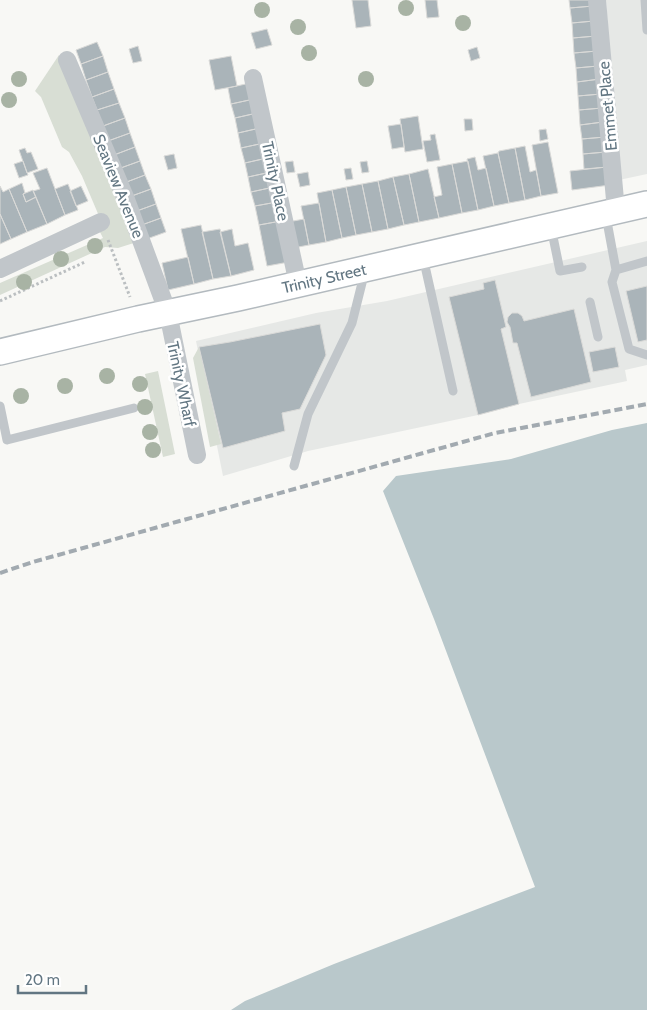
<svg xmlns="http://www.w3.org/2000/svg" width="647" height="1010" font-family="Cabin,sans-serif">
<rect width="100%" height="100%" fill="#f8f8f5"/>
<path fill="#e6e8e6" d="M606,0H647V174L619,180Z
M647,241V365L625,370L627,381L519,404L478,415L308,451L223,476L196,341L316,313L387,301Z"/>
<path fill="#d8ded4" d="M59,55L107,161L137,242L118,248L105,247L0,295V283L103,238L98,228L99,216L82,176L69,152L62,147L41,97L35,91Z
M199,347L221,444L210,447L193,358Z
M158,371L175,454L163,457L145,374Z"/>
<path fill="#b9c8cb" d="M647,423V1010H231L245,1001L334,964L535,887L434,619L383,491L396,476L511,459L612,430Z"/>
<path fill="#aab4b9" stroke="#dadad8" d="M352,0H368L371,26L356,28Z
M425,0H437L439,17L427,18Z
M569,0H592L593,6L570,8Z
M593,6L594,21L572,23L570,8Z
M594,21L596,36L573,38L572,23Z
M267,29L272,45L256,49L251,33Z
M596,36L597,51L574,53L573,38Z
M97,42L103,56L81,64L76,50Z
M138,46L142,61L133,63L129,49Z
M477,47L480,58L471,61L468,50Z
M597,51L598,66L576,68L574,53Z
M103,56L108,72L86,80L81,64Z
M231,56L237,86L215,90L209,60Z
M598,66L600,79L577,82L576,68Z
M108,72L114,89L92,97L86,80Z
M600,79L601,94L578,96L577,82Z
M250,83L254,99L231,104L228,88Z
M114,89L119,103L97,110L92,97Z
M601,94L602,108L579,110L578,96Z
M254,99L257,113L235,118L231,104Z
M119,103L125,118L103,126L97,110Z
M602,108L603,122L580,125L579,110Z
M257,113L260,128L238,133L235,118Z
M418,116L423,149L405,152L400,119Z
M125,118L130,133L108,141L103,126Z
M464,119H472L473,130L465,131Z
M603,122L605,137L582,139L580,125Z
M401,124L404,147L392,149L388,126Z
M260,128L264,143L241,148L238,133Z
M546,129L548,139L540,141L539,130Z
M130,133L135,147L114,155L108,141Z
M435,134L440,160L427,162L423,141L431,140L430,135Z
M605,137L606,152L583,154L582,139Z
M548,142L558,193L541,196L532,145Z
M264,143L267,158L245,163L241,148Z
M525,146L530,172L536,170L541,196L525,200L515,148Z
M135,147L140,161L118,169L114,155Z
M25,148L27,153L31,152L38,169L27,173L19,150Z
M515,148L525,200L509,203L498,153L499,151Z
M606,152L607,167L584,169L583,154Z
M498,153L509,203L494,206L483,156Z
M174,154L177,168L168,170L164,156Z
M475,157L478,170L486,168L494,206L478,210L467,159Z
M267,158L271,172L248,177L245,163Z
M23,161L28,175L19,178L14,164Z
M140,161L145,175L124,183L118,169Z
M293,161L295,172L287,173L285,162Z
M367,161L369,172L362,173L360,162Z
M468,161L478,210L462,213L452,164Z
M452,164L462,213L439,218L434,197L442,195L437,167Z
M607,167L610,185L572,190L570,171Z
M47,168L65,215L47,224L33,191L40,189L33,173Z
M351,168L353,179L346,180L344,169Z
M428,169L439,218L419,222L409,174Z
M271,172L274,187L251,192L248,177Z
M308,172L310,185L300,187L297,174Z
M409,174L419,222L404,225L393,177Z
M145,175L151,189L129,197L124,183Z
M393,177L404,225L388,229L378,181Z
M378,181L388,229L372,232L362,184Z
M22,183L25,193L23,194L26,202L36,197L47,224L27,232L9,189Z
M68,184L78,210L65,215L55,189Z
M362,184L372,232L356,235L346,187Z
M0,186L3,192L9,189L27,232L11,239L0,214Z
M81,186L88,201L76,206L70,191Z
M274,187L277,202L255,206L251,192Z
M346,187L356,235L342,238L332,190Z
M151,189L156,204L134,212L129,197Z
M33,190L36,197L26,202L23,194Z
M332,190L342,238L326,242L317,193Z
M277,202L281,221L259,225L255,206Z
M319,203L326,242L309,245L301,206Z
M156,204L161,218L139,226L134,212Z
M0,214L11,239L0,244Z
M161,218L166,232L144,240L139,226Z
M304,219L309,245L293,248L288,222Z
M281,221L289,262L267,266L259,225Z
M201,225L213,279L194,284L181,229Z
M220,229L231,276L213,279L202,232Z
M232,229L235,246L248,243L254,270L231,276L220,232Z
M188,257L194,284L168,290L162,263Z
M495,280L506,327L501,329L519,404L478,415L449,297L484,289L483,283Z
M647,286V340L638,342L626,291Z
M574,309L591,382L531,397L517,343H513L510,327L507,322L508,317L512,313H518L522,316L524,321Z
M320,324L326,355L300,409L282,413L285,431L223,448L199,347L230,342Z
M615,347L619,367L593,372L589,352Z"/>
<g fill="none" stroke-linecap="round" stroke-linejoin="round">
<g stroke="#b3babf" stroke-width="28">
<path id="secondary" d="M0,352L138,319L238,298L647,204"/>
</g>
<path stroke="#bbbfc1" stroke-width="3" stroke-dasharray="2.5 2.5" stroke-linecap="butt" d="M108,240L130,297
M0,301L85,262"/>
<path stroke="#c1c6ca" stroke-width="9" d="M645,0L647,30
M606,216L616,270L647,261
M551,227L560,271L582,267
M423,257L453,391
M616,270L612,282L629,349L647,355
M590,302L598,337
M0,406L7,440L134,408
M294,466L308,414L352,323L365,271"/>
<path stroke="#c1c6ca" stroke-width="18" d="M597,0L616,211
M67,60L125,197L168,313L197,455
M253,78L298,284
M0,269L101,222"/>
<use href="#secondary" stroke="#fff" stroke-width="25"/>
<path stroke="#a2aab0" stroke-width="4" stroke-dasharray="8 4" stroke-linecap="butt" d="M0,573L33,562L495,433L647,404"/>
</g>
<g fill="#a8b3a4">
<circle cx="406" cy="8" r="8"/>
<circle cx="262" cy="10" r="8"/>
<circle cx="463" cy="23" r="8"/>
<circle cx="298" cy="27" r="8"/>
<circle cx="309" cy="53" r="8"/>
<circle cx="19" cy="79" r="8"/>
<circle cx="366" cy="79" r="8"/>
<circle cx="9" cy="100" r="8"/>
<circle cx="95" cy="246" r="8"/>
<circle cx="61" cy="259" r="8"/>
<circle cx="24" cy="282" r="8"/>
<circle cx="107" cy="376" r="8"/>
<circle cx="140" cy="384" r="8"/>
<circle cx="65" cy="386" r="8"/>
<circle cx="21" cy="396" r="8"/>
<circle cx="145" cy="407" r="8"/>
<circle cx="150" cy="432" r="8"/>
<circle cx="153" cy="450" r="8"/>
</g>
<g text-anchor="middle" stroke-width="5" stroke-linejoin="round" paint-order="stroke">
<g font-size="16" fill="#627682" stroke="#fff">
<text transform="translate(607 106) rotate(-95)" y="6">Emmet Place</text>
<text transform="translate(276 181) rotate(78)" y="6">Trinity Place</text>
<text transform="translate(119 186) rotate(68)" y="6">Seaview Avenue</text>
<text transform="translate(324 278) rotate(-13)" y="6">Trinity Street</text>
<text transform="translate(182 384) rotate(78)" y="6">Trinity Wharf</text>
</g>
</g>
<path d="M18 985v8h68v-8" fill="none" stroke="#627682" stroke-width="2.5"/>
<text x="25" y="985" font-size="15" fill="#627682" stroke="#ffffff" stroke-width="4" paint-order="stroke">20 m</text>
</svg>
